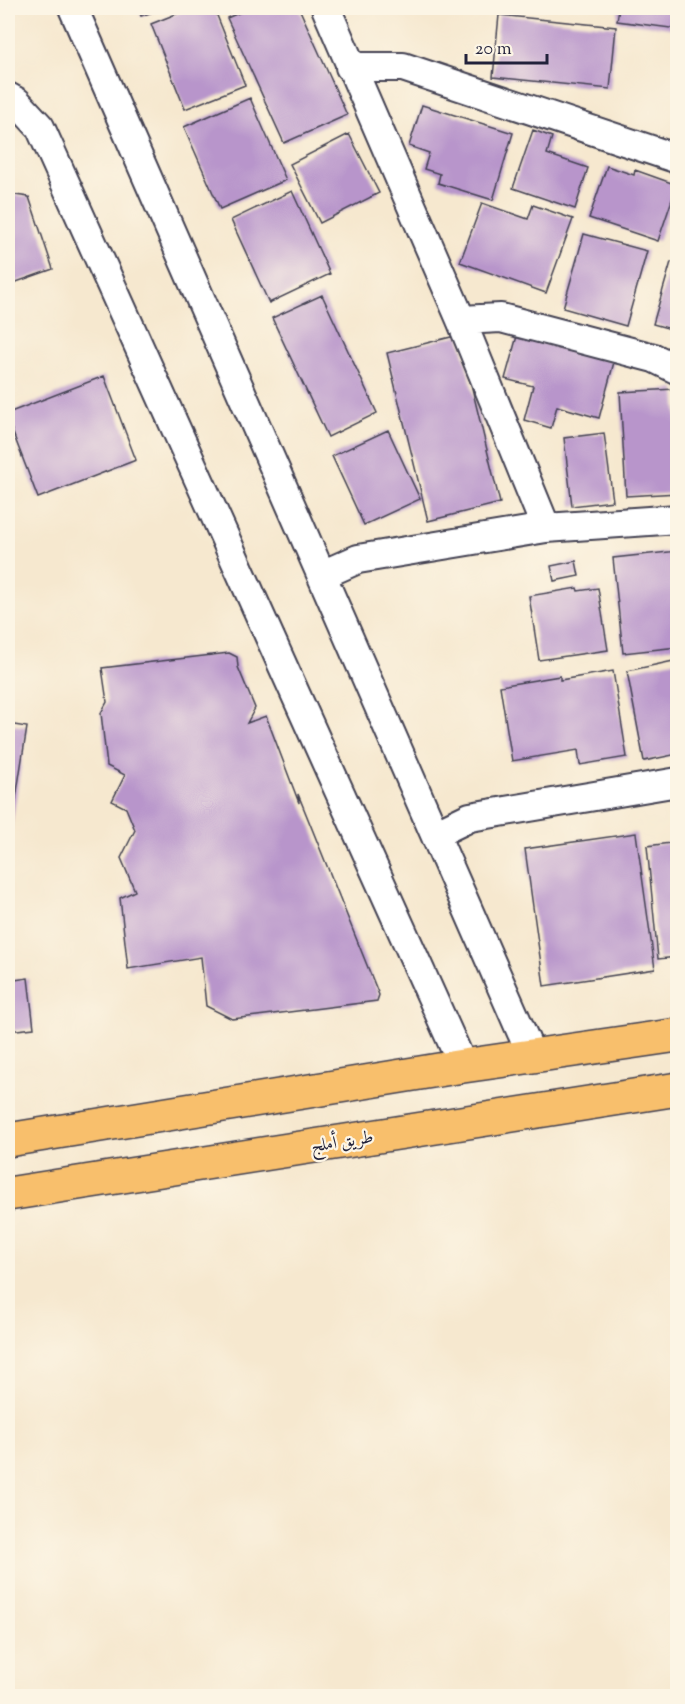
<svg xmlns="http://www.w3.org/2000/svg" width="685" height="1704" font-family="'Sorts Mill Goudy',Amiri,serif">
<rect width="100%" height="100%" fill="#fcf5e5"/>
<filter id="ink" filterUnits="userSpaceOnUse"><feTurbulence type="fractalNoise" baseFrequency=".0167" numOctaves="2"/><feDisplacementMap in="SourceGraphic" scale="12" xChannelSelector="R" yChannelSelector="G"/><feConvolveMatrix kernelMatrix="1 2 1 2 8 2 1 2 1" color-interpolation-filters="sRGB"/></filter>
<filter id="wash" filterUnits="userSpaceOnUse"><feTurbulence type="fractalNoise" baseFrequency=".008" numOctaves="4" result="noise"/><feDisplacementMap in="SourceGraphic" scale="24" xChannelSelector="R" yChannelSelector="G"/><feGaussianBlur stdDeviation="1.35" result="paint"/><feColorMatrix in="noise" values="0 0 0 0 0 0 0 0 0 0 0 0 0 0 0 0 0 1.4 0 .05"/><feComposite in="paint" operator="in"/></filter>
<g filter="url(#wash)">
<rect width="100%" height="100%" fill="#f6e8cf"/>
<g id="blocks">
<path fill="#b895cb" d="M138,8H164L141,16Z
M191,8H214L245,85L185,109L151,24Z
M250,8H299L347,115L284,143L227,18Z
M619,8H678V29L617,21Z
M499,15L616,27L610,89L493,77Z
M250,98L286,180L220,209L184,127Z
M422,105L513,133L493,200L438,183L440,174L424,169L429,153L409,146Z
M533,130L552,137L547,154L588,168L575,209L513,188Z
M349,134L379,193L320,223L290,164Z
M607,166L634,175L635,170L677,185L658,241L589,218Z
M292,191L330,274L269,303L231,220Z
M8,194L29,197L53,269L8,285Z
M482,203L528,219L533,205L573,219L546,293L460,262Z
M584,234L647,251L626,326L563,308Z
M671,262L678,264V331L653,324Z
M322,295L377,413L328,437L272,318Z
M459,335L500,503L428,521L387,353Z
M517,336L614,362L599,418L557,406L551,428L524,420L533,386L505,379Z
M104,376L136,460L38,498L8,420V413Z
M675,389L678,432V493L626,496L620,392Z
M388,430L420,499L364,525L332,456Z
M604,433L613,501L572,506L564,438Z
M678,551V647L623,653L613,558Z
M576,561L579,576L554,581L551,566Z
M577,588L578,591L598,588L608,650L539,660L529,596Z
M229,653L237,657L238,667L255,708L247,723L266,716L299,803L298,794L379,995L377,1001L232,1019L206,1006L201,957L128,969L120,898L135,891L121,858L135,830L126,808L112,801L125,775L107,766L101,713L107,702L102,668Z
M678,660V754L644,761L627,671Z
M613,671L627,757L580,765L578,750L512,761L500,686L560,676V680Z
M8,724L27,727L9,843H8Z
M636,833L655,969L544,986L525,849Z
M678,842V957L658,959L647,846Z
M28,978L34,1028L8,1031V981Z"/>
</g>
</g>
<g filter="url(#ink)">
<use href="#blocks" fill-opacity="0" stroke="#424051" stroke-width="1.5"/>
<g fill="none" stroke-linecap="round" stroke-linejoin="round">
<g stroke="#424051" stroke-width="32">
<path id="street" d="M73,8L532,1056
M326,8L461,320L546,528
M350,67H403L678,159
M8,97L17,102L40,127L463,1066
M461,320L501,318L654,358L678,370
M322,575L358,559L546,528L678,519
M435,834L470,817L678,782"/>
</g>
<g stroke="#424051" stroke-width="36">
<path id="highway" d="M8,1140L463,1066L678,1035
M8,1194L678,1089"/>
</g>
<use href="#street" stroke="#fff" stroke-width="28"/>
<use href="#highway" stroke="#f8bf6c" stroke-width="33"/>
</g>
</g>
<g text-anchor="middle" stroke-width="4.5" stroke-linejoin="round" paint-order="stroke">
<g font-size="18" fill="#22223b" stroke="#fcf5e5">
<text transform="translate(342 1141) rotate(-9)" y="6">طريق أملج</text>
</g>
</g>
<rect width="685" height="1704" fill="none" stroke="#fcf5e5" stroke-width="30"/>
<path d="M466 54v9h81v-9" fill="none" stroke="#22223b" stroke-width="3"/>
<text x="475" y="54" font-size="18" fill="#22223b" stroke="#fcf5e5" stroke-width="4.5" paint-order="stroke">20 m</text>
</svg>
